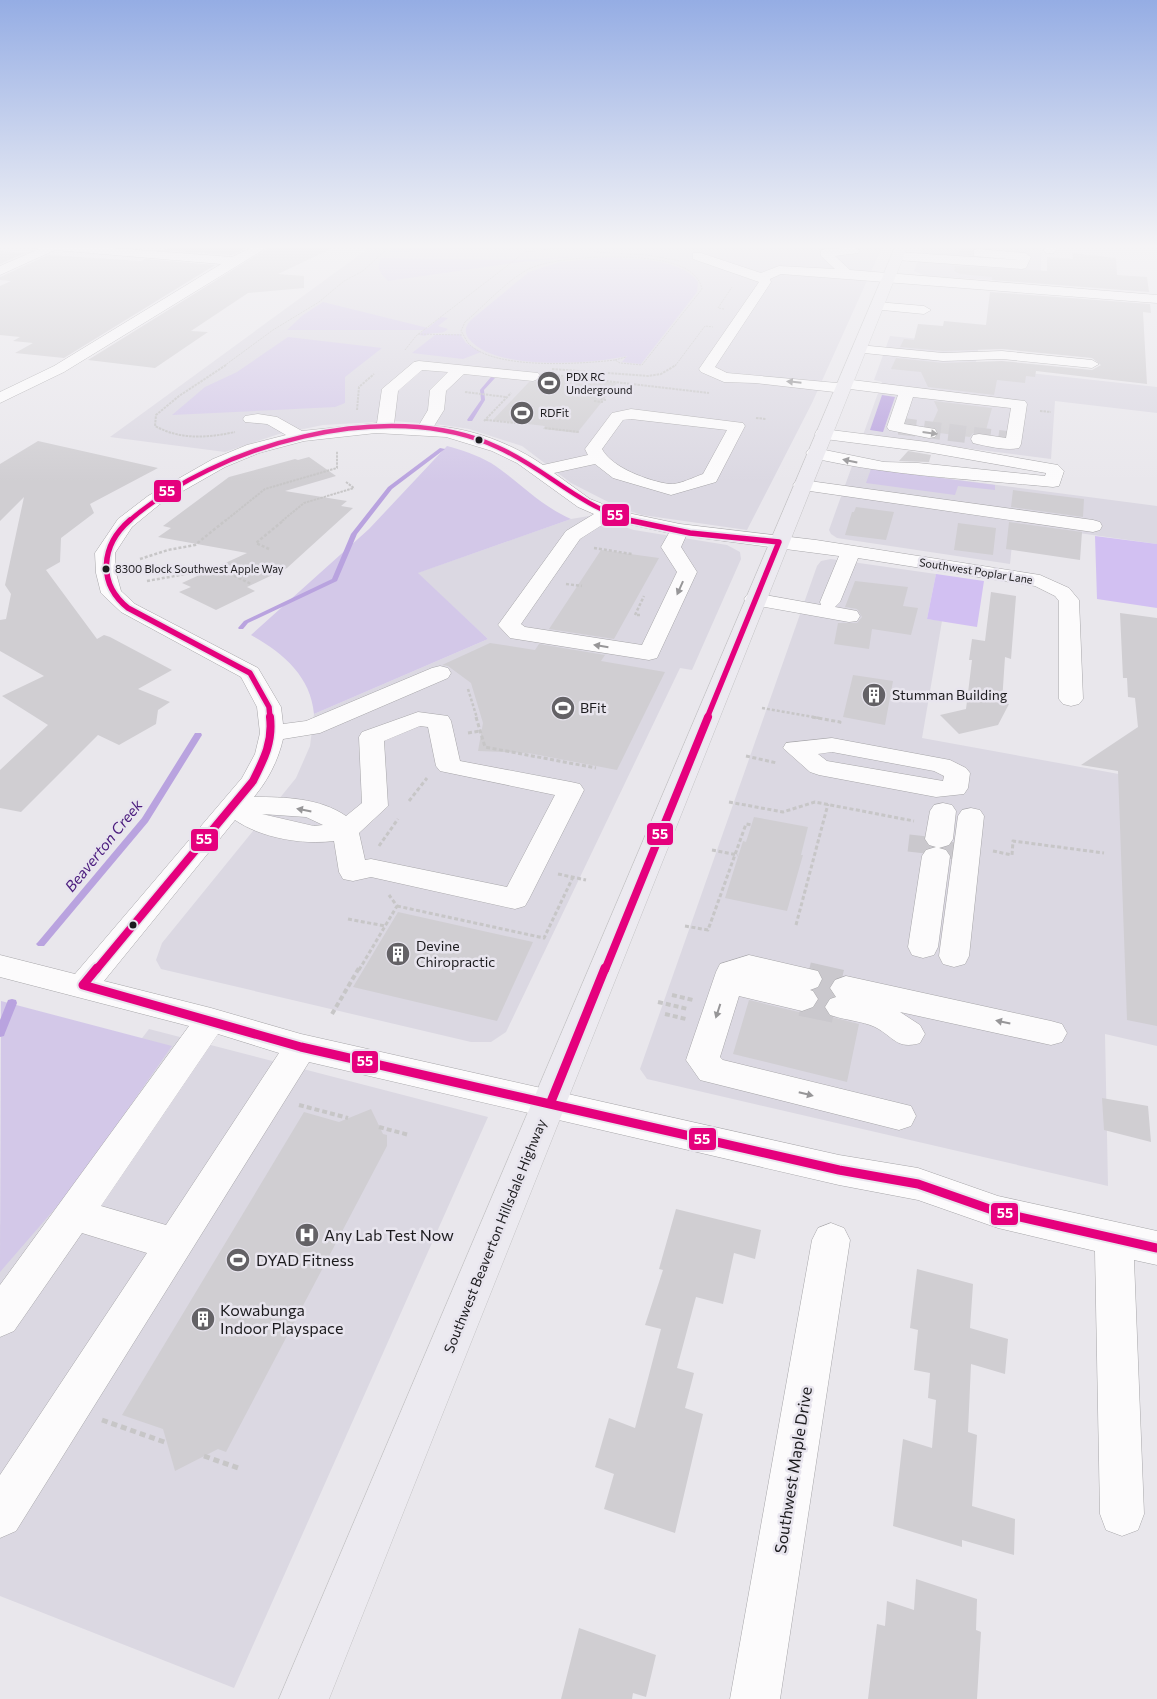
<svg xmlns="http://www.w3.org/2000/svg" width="1157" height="1699" font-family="Commissioner,sans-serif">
<rect width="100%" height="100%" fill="#e9e7ec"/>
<path fill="#dbd8e2" d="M373,245H883L812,403L747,530L642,515L620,508L571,483L522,446L469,429L443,425L394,421L323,425L279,434L225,452L110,437Z
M923,245H1041V283L926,276L914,271Z
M890,336L979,345L975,367L1157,387V413L1055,401L1051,459L863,435L882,382L874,380Z
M852,466L1157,506V544L1014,524L1010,564L837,538L831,534L829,530Z
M589,516L634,530L727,545L740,552L741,559L692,670L680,668L506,1032L491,1042H471L161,969L156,960L162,943L296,778L310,746L314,714L488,639L417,573L571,519Z
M831,559L936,574L927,619L942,621L922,738L1157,781V1046L1105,1034L1108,1186L647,1079L640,1069L817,566L821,561Z
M149,1029L488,1117L234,1688L0,1596V1225Z"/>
<path fill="#d3c8e8" d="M396,245H557L389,252Z
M585,256L521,262L388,281C380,273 376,268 381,258L520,260Z
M602,258C628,258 682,258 698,282L697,292L641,364L622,362L627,356C591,364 494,371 469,339C463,331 466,325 472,319L529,272L560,262Z
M323,302L428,328L441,317L448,318L438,326L448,329C442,336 433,330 425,336L419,335L424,330H287L303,315Z
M460,334L466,343L481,352L463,359L412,353L435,335Z
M288,337L382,348L345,377V403L335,407L172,415L205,387L237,372Z
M447,446C462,450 477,455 491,463C519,481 539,505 571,519L418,573L488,639L314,714C311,676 282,652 251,635L369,529Z
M871,469L995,485V490L958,486L955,495L866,483Z
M1,1001L172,1046L72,1189L0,1272Z"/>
<path fill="#d2c0f2" d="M1095,536L1157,544V608L1097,599Z
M936,574L984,581L977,627L927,619Z"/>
<path fill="#b9a3df" d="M882,395L895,397L883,432L870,430Z"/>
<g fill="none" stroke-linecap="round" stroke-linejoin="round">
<path fill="#b9a3df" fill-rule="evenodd" d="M491,377L495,378L484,390L485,400L472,421H468L467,420L481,400L480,390Z
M440,448L445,449L392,489L357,534L337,581L248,623L243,629H239L238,628L244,621L332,579L351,534L388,487Z
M195,733H201L202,735L148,822L44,946H38L36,944L38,942L142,818Z
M12,999L16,1000L17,1003L5,1033L4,1036L0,1037V1020L8,1000Z"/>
</g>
<path fill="#d0ced2" d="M174,245L195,246L253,245L232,255L164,250Z
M273,245H339L278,274L304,276V288L248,293L191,331L208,332L155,368L88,360Z
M962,245H1000L999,249L974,248L972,255L959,254Z
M0,251L25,253L0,264Z
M1072,253L1116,258L1117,275L1147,277L1149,292L992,280V277L960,274L954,271L955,266L1047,271V257L1073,259Z
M48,255L141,261L145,259L215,265L64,358L15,353L33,343L13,341L20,337L0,335V286L11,281L0,280V277Z
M990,292L1150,304L1151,313L1143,312L1147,384L1036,371L1035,377L1026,376L1025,383L997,380L994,395L928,387L921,372L891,369L896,358L943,363L1002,361L1092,370L1101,365L1092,358L1002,349L943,351L900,347L904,339L914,340L918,324L943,326L944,321L986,325Z
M542,375L617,383L577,433L543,429L545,426L493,420L529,382L539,381Z
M934,401L992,408L986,430L983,433H973L970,437L939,433L937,428L931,426L938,410Z
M38,441L158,468L90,504L94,513L61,538L60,562L46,570L97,639L104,635L110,637L172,670L138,689L170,702L158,710L156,724L119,745L98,735L21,812L0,808V770L48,725L2,696L44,676L0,651V620L6,619L11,594L5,585L24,497L0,521V464Z
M908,451L931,455L929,462L899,461Z
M309,457L336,476L285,491L347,501L341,506L353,508L287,568L247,587L255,591L216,610L179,592L191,587L182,583L247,553L158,537L171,528L163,526L229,477L295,459L298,460Z
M1013,490L1084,499L1083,517L1011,507Z
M856,507L894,512L886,540L845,535L852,512H854Z
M1009,522L1082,532L1080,560L1006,549Z
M958,523L996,528L993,555L954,550Z
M601,550L659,558L614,639L549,629Z
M855,581L908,587L903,606L918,608L911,635L872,629L869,649L834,644L838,623H857L862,617L857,609L845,607Z
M991,592L1016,596L1011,659L1005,657L1002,702L1009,704L998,725L959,734L940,715L966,709L972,660H969L972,639L985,641Z
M1120,613L1157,618V1026L1127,1020L1118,771L1081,765L1138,727L1135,698L1128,697L1127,678H1123Z
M490,643L535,650L539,644L605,655L601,661L665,672L617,770L528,753L478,751L483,723L471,683L448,666L442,665Z
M853,675L893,681L885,725L843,717Z
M754,817L808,827L801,855H803L787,911L725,898L743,841L746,842Z
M398,912L533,942L497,1021L353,987Z
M823,976L834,978L828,987L833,996L828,998L823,1006L828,1016L859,1024L847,1082L733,1054L749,1000L803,1013L814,1009L820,1000L815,990L820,988L824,980Z
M1102,1098L1148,1106L1151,1142L1104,1130Z
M371,1109L383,1134L387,1135V1146L226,1452L218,1449L175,1471L163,1429L122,1415L304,1112L339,1122Z
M676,1209L761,1230L755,1259L734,1253L723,1304L696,1297L677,1368L694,1373L685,1408L703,1414L675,1533L604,1509L614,1474L595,1467L609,1418L635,1428L661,1329L645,1325L663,1270L659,1269Z
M917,1269L973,1284L970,1328L1008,1339L1005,1374L971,1364L968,1432L977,1435L972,1506L1015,1519L1014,1555L962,1540V1547L893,1526L903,1439L932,1448L936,1400L928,1398L930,1373L914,1370L918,1330L910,1328Z
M916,1579L977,1599L976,1630L981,1632L977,1699H868L877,1624L885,1626L887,1601L914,1610Z
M579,1628L656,1655L646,1697L633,1693L632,1699H561Z"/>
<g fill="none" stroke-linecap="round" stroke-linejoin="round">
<path stroke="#cac8cd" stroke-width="17" stroke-dasharray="17 8" stroke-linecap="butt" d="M899,426L1010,440"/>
<path stroke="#cac8cd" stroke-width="27" stroke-dasharray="27 14" stroke-linecap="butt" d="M921,853L923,836
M950,859L951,842"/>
<path stroke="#cac8cd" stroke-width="34" stroke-dasharray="34 18" stroke-linecap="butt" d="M807,979L846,988
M802,999L841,1007"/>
<g stroke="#a7a6a9" stroke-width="1">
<path id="minor" d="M27,245H73L232,257L257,245H271L64,372L0,403V392L54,366L221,264L55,250L0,275V266L39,249L29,247Z
M1046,245H1058L1054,253H1046L1044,251Z
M854,247L860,251L858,253L835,256L850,270L1157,295V303L781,274L770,279L771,282L715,367L727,373L837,383L844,379L1025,401L1027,404L1021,444L1019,448C1006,451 986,446 973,443L971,439L973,435L979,434L1006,438L1011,408L913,397L904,424L935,429L937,433L935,437L929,438L889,430L887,427L898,395L850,389L843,393L755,383L724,382L701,372L699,369L759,282L693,259V253H701L761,273L779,266L835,269L821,256V250Z
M978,249L1025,253L1031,257L1026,268L1022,269L897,260L891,256L897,252L1018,260L974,256V250Z
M877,302L924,306L931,310L924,314L872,309L870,306L872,303Z
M859,345L943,353L1002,351L1092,360L1099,364L1092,368L1002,359L943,361L854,352L852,349L854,346Z
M419,361L538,373L541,376L538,379L533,381L464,374L446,391L444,410L434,426C471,428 513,444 543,465L588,455L585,449L612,413L631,409L743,423L745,426L716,482L671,495L613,478L595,464L554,473L590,499L623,512L680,524L816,540L1040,575L1069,588L1079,600L1083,699L1079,704L1071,706L1063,704L1059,699V601L1055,596L1035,586L858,558L840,602L835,607L857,611L860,616L857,621L849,622L754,605L747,603L744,599L747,595L754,593L821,605L820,602L839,556L686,536L681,547L697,572L657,658L649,660L510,638L498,625L566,531L594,514L578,507L517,463L492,451L446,437L376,433L304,441L259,453L225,467L160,504L132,527L115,553L116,573L121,591L135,604L258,668L281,707L283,724L306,721L432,668L440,666L448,668L451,673L448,678L320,733L283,739C278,761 268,780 254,797C285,797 320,798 346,816L362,803L359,737L362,732L418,712L448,716L451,721L460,761L571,782L580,784L584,790L529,899L525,906L515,909L371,877L353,881L343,879L339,872L334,841C303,845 261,838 235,820L104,981L211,1008L301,1034L839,1155L918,1168L998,1196L1157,1231V1265L1134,1260L1144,1514L1138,1530L1122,1536L1106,1530L1100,1514L1095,1251L998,1228L918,1200L839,1185L309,1062L16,1531L0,1538V1475L147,1253L82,1233L14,1331L0,1337V1285L189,1026L0,977V955L75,974L242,778L255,754L260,733L257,707L241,677L121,612L101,593L96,573L95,553L118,519L148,496L213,459L247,445L286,435L267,424L245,422L243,419L245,416L258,414L277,417L302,431L377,423L382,389L414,362ZM422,370L448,372L430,390L428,410L419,425L394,424L398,391ZM631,419L727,430L703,474C694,477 679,485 669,484C649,481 612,468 602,449L623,420ZM610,520L669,533L661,547L677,572L642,645L525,627L521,624L580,539ZM420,726L428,727L436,766L440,771L555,795L507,887L371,859L365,860L359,833L388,806L384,741ZM262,814L306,817L323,825L314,826ZM218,1034L279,1053L166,1225L101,1206Z
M823,429L927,442L1052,464L1058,465L1064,471L1059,486L1053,487C972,479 888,476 809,457L806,453L809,449L815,448L884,462L918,463L1045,476L1046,473L927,452L817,438L815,434L817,430Z
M802,480L1093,520L1100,522L1102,526L1100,530L1093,532L796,489L793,485L796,481Z
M832,738L950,760L966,768L970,773L968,788L964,794L936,797L819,775L810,772L783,748L786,743ZM832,752L934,771L944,776L943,781L827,761L818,754Z
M943,803L952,805L956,811L953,839L949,845L939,848L946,850L950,856L938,947L934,955L923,958L912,955L908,947L922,856L926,850L936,847L929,845L925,839L930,811L934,805Z
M971,808L980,810L984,816L969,956L965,964L954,967L943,964L939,956L958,816L962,810Z
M749,955L818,971L822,979L818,987L810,990L813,991L818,999L813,1007L802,1011L739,996L720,1057L723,1060L911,1106L916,1116L911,1126L899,1130L700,1080L686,1060L716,972L720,964Z
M846,976L1051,1021L1062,1024L1067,1033L1062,1042L1051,1045L900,1012L920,1025L925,1034L920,1043C897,1050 894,1037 875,1027C862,1021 844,1020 830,1015L825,1007L830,999L836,997L830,988L835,980Z
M831,1223L844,1228L850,1240L780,1699H730L812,1240L818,1228Z"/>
</g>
<g stroke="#c5c4c6" stroke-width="1">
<path id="major" d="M896,245H908L329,1699H279Z"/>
</g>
<path stroke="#c7c6c7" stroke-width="1" stroke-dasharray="2 1" stroke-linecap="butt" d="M588,245L594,252L647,255L680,261
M596,257C624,257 695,254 702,289L642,365L620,363L615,360C580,364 495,370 469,344C466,341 464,335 461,331L465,322C484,306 509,278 531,268C551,260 575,259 596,257Z
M724,309L718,308L732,287
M418,334L462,335
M405,350L416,336L525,252L585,245
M615,360L626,357
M224,366L273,330L319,302L344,281L363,271L391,245
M675,366L705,326L713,327"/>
<path stroke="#c7c6c7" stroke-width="2" stroke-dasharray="2.5 1" stroke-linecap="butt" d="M226,365L179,396L156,415L155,426C181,440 207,438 235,432
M552,369L648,376L661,374L676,365
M554,375L709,393
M465,392L506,397
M606,400L601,399L608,391
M594,401L603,402
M357,410L359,387L374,374
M1040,411L1051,412
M756,418L766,419
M486,420L515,423
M484,421L511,393
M545,428L579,432
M346,482L354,488
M225,521L265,489L337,468V451
M282,521L304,503L354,488"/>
<path stroke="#c7c6c7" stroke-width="2.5" stroke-dasharray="3 2" stroke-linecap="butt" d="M594,548L632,554
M269,549L256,543L284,520
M140,559L168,550L195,545L226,520
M147,581L219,568L251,584
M566,584L582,586
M640,615H635L644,596
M468,689L477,718
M762,708L819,718"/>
<path stroke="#c7c6c7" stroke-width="3" stroke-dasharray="4 2.5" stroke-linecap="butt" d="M476,717L485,747L596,768
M812,717L840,722L839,725
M468,733L480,731
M746,756L777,763
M409,801L427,778
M729,802L783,812L815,802L914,821
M379,846L398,819
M712,850L738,855
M993,851L1012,855L1013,841L1104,853
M558,874L586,880
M397,906L544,938L573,877
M348,919L385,926
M796,925L828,804
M685,926L708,930L746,824L752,825
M359,970L397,906L389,895"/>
<path stroke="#c7c6c7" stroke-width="4" stroke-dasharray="5 3" stroke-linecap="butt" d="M672,995L693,1000
M658,1002L688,1009
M332,1014L359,968
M665,1014L686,1019
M299,1105L348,1118
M379,1127L409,1135"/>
<path stroke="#c7c6c7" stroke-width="5" stroke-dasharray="6 4" stroke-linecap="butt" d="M102,1420L167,1443
M204,1456L241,1469"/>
<use href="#minor" fill="#fcfbfc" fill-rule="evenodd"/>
<use href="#major" fill="#eceaf0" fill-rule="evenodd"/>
<g stroke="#e8e5ee" stroke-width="7">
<path id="bus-1-far3" d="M129,521C216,445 387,396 497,447C547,469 576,505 632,521"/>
</g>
<g stroke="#e8e5ee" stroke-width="9">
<path id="bus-1-far2" d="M130,520C101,545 97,583 128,608L250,673L269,707L270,718
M628,520L690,533L779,542L707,718"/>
</g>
<g stroke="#e8e5ee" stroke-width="11">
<path id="bus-1-far1" d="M96,970L253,781C264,759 273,742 270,717
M605,970L708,717"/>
</g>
<g stroke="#e8e5ee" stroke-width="13">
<path id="bus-1" d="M97,968L83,985L301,1047L550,1104L605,968
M550,1104L839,1170L918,1184L998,1212L1157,1248"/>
</g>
<use href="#bus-1-far3" stroke="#e5007d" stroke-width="4.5"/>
<use href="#bus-1-far2" stroke="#e5007d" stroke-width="5.5"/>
<use href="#bus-1-far1" stroke="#e5007d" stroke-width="8"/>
<use href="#bus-1" stroke="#e5007d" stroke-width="9"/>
</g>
<defs><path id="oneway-solid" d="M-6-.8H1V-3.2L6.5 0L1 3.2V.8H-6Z" transform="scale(1.25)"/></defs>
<g fill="#979698">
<use href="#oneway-solid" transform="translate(794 382) rotate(-174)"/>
<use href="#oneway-solid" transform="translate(930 433) rotate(7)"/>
<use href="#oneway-solid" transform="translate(850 461) rotate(-168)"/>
<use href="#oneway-solid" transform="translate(680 588) rotate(114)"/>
<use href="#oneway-solid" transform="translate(601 646) rotate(-171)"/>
<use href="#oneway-solid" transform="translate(304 810) rotate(-169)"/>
<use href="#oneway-solid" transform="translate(718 1011) rotate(108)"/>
<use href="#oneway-solid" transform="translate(1003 1022) rotate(-168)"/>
<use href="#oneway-solid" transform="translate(806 1094) rotate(14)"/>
</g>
<linearGradient id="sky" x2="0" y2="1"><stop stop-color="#95ade4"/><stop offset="0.51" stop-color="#f5f4f6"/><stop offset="1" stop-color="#f5f4f6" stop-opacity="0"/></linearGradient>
<rect width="1157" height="483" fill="url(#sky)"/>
<defs>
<g id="stadium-disc" transform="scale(1.25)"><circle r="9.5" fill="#646266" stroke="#e8e5ee"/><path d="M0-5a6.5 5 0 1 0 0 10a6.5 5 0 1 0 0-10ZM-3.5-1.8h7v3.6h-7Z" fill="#fff"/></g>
<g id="building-disc" transform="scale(1.25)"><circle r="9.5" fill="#646266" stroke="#e8e5ee"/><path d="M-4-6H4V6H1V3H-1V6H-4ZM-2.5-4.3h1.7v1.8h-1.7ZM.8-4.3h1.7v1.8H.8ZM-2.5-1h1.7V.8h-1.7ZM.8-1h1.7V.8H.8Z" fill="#fff"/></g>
<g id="hospital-disc" transform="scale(1.25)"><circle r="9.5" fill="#646266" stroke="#e8e5ee"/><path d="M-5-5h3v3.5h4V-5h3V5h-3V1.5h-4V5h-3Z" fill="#fff"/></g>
</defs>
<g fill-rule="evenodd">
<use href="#stadium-disc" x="549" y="383"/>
<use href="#stadium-disc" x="522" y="413"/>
<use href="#building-disc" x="874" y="695"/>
<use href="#stadium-disc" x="563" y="708"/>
<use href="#building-disc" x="398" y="954"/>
<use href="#hospital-disc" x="307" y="1235"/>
<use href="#stadium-disc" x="238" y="1260"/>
<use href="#building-disc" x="203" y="1319"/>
</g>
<g fill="#1c1b1e" stroke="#e8e5ee" stroke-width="2">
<circle cx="479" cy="440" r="4.5"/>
<circle cx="106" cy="569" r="4.5"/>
<circle cx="133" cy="925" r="4.5"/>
</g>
<g text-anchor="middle" stroke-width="5" stroke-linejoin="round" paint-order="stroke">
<g font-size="11" fill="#1c1b1e" stroke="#e8e5ee" text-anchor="start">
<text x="566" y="381">PDX RC<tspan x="566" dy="13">Underground</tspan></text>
<text x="540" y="417">RDFit</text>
</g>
<g font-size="11" fill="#1c1b1e" stroke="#e8e5ee" text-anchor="start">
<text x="115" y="573">8300 Block Southwest Apple Way</text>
</g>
<g font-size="11" fill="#1c1b1e" stroke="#e8e5ee">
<text transform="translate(976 571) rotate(9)" y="4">Southwest Poplar Lane</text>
</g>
<g font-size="14" fill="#1c1b1e" stroke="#e8e5ee" text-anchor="start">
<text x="892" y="700">Stumman Building</text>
<text x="580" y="713">BFit</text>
<text x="416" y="951">Devine<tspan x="416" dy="16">Chiropractic</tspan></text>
</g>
<g font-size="14" fill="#1c1b1e" stroke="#e8e5ee">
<text transform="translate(495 1236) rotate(-68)" y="5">Southwest Beaverton Hillsdale Highway</text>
</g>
<g font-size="15" font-style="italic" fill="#4a1b7d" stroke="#e8e5ee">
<text transform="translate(104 846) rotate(-51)" y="5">Beaverton Creek</text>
</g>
<g font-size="16" fill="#1c1b1e" stroke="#e8e5ee" text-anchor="start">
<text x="324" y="1241">Any Lab Test Now</text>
<text x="256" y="1266">DYAD Fitness</text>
<text x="220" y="1316">Kowabunga<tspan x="220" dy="18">Indoor Playspace</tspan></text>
</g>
<g font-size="16" fill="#1c1b1e" stroke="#e8e5ee">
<text transform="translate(793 1470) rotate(-81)" y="6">Southwest Maple Drive</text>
</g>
</g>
<g stroke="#e8e5ee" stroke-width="2">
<rect x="153" y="479" width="29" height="24" rx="5" fill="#e5007d"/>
<rect x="601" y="503" width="29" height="24" rx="5" fill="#e5007d"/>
<rect x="646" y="822" width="28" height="24" rx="5" fill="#e5007d"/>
<rect x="190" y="828" width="29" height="24" rx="5" fill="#e5007d"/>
<rect x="351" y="1050" width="28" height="24" rx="5" fill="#e5007d"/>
<rect x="688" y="1127" width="29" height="24" rx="5" fill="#e5007d"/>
<rect x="990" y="1202" width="29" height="24" rx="5" fill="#e5007d"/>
</g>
<g font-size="14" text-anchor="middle" font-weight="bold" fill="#fff">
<text x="167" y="496">55</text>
<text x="615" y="520">55</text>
<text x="660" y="839">55</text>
<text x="204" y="844">55</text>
<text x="365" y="1066">55</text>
<text x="702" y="1144">55</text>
<text x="1005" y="1218">55</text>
</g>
</svg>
